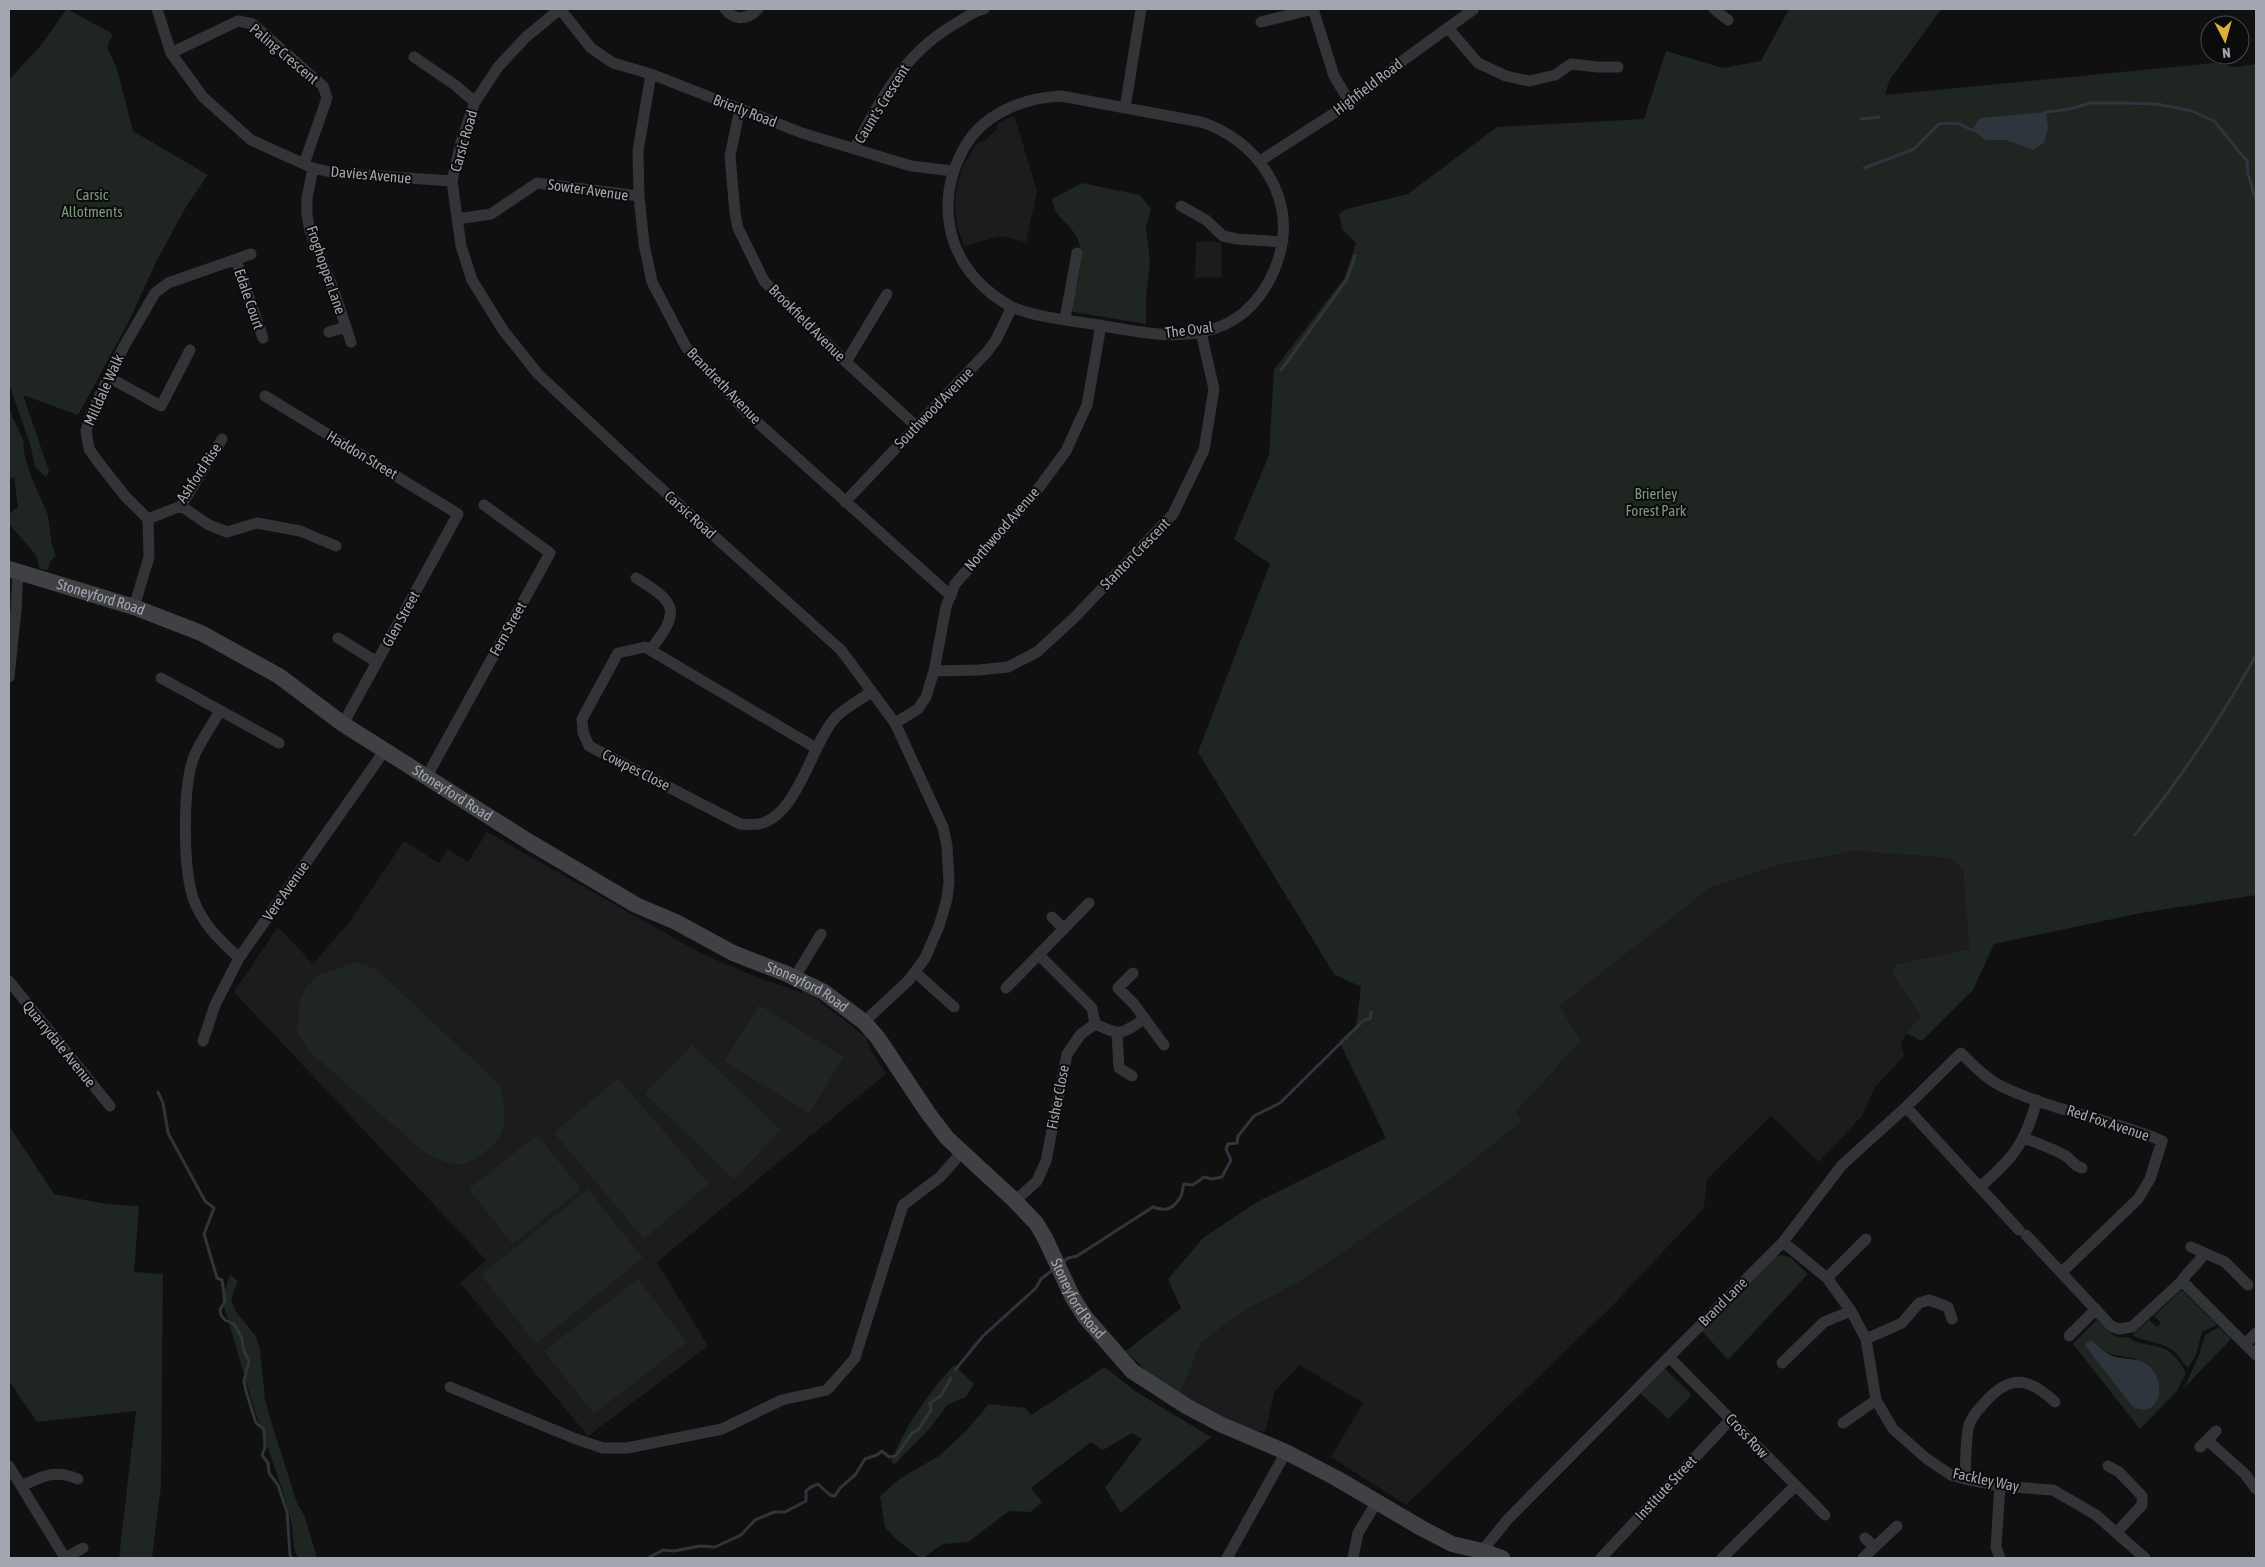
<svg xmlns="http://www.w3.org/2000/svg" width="2265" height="1567" font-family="'Asap Condensed',sans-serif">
<rect width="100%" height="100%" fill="#101011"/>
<path fill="#1c1c1e" d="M1014,115L1037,191L1026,242L1001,236L964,246L957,226L955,203L956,191L962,168L976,144L983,142L997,129V124Z
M1196,242H1221L1222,277L1195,278Z
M487,832L702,954L754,976L802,993L804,989L866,1037L870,1048L886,1074L657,1262L708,1346L588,1436L460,1283L486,1260L234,992L278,927L313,964L351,920L404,841L439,863L448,849L468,862Z
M1857,851L1949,858L1963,870L1969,949L1896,964L1891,971L1921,1016L1906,1033L1901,1044L1904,1056L1874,1088L1862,1116L1819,1162L1771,1116L1707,1179L1704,1208L1612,1306L1406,1505L1331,1457L1363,1403L1300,1365L1275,1391L1265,1432L1252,1430L1179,1397L1201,1343L1242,1312L1301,1281L1453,1177L1522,1121L1516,1112L1581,1041L1560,1006L1710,888L1779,865Z"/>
<path fill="#1f2520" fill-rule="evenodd" d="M67,9L113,34L107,47L117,69L133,131L208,175L187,205L157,260L128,323L78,415L23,395L49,471L46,477L35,467L31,447L9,384V80L42,44Z
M1789,9H1941L1889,81L1885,95L2214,63L2234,67L2256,64V895L2141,913L1994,944L1973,990L1922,1041L1906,1033L1921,1016L1891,972L1896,964L1969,949L1963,870L1949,858L1856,851L1779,865L1710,888L1560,1006L1581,1041L1516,1112L1522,1121L1453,1177L1301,1281L1242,1312L1201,1343L1179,1397L1148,1373L1126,1351L1181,1308L1168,1279L1203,1238L1257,1202L1386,1138L1339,1041L1356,1026L1361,987L1334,974L1198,752L1270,564L1234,539L1269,455L1274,370L1345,277L1356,243L1342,229L1339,214L1347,209L1408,194L1497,127L1644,119L1666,51L1723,68L1761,61Z
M1082,183L1140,195L1151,209L1146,227L1150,263L1146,295V324L1074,312L1071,310C1076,287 1088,255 1075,234C1066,220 1055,218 1052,199Z
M9,409L23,439L25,457L33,481L48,515L52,545L56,556L50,561L48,570L40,569L36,555L9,524V514L18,507L14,477L9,480Z
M356,962L376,969L500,1085C507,1109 509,1134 486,1151C480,1156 471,1162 462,1164C450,1166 436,1158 425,1153L310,1052L297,1032L300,999L308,985L318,975Z
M759,1005L844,1057L809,1113L724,1061Z
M692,1045L781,1130L734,1179L645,1094Z
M618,1078L709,1184L644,1239L554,1133Z
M9,1126L54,1194L106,1204L139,1206L134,1272L163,1274L161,1486L152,1558H119L136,1411L37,1422L9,1381Z
M537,1135L581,1189L512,1244L469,1189Z
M588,1189L643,1258L536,1344L481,1275Z
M1783,1255L1791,1258L1808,1274L1728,1360L1701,1330L1774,1257Z
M230,1274L238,1282L231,1299L236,1312L255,1335L260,1349L265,1399L271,1421L297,1503L305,1517L317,1558H298L294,1549L292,1525L283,1492L252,1402L222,1299Z
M638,1279L687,1342L594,1414L544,1351Z
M2180,1291H2183L2217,1325L2202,1332L2196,1355L2188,1368C2181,1362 2178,1352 2169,1348C2157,1341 2144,1342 2132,1335L2149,1320L2157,1327L2161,1323L2154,1316Z
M2097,1320C2106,1329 2114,1340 2128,1337C2141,1348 2160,1342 2172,1354C2178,1359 2182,1366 2186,1373L2177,1391L2140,1429L2073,1344ZM2087,1342L2099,1346L2110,1354L2136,1359L2133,1406L2085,1346Z
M2219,1327L2231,1339L2184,1388L2199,1355L2205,1335Z
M954,1365L974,1384L966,1397L947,1405L931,1427L895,1464L891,1461C905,1427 929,1392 954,1365Z
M1105,1367L1135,1391L1211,1437L1121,1513L1105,1488L1142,1439L1132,1433L1103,1450L1091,1442L1031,1488L1042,1502L1031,1512L1009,1511L968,1542L943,1544L923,1558H920L896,1539L885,1527L880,1496L902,1477L939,1456L966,1431L989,1404L1025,1408L1031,1415Z
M1664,1368L1690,1393V1397L1668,1419L1640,1393Z"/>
<path fill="#2f353c" d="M2046,112L2048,129L2044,143L2033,150L2006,140H1986L1972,130L1980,118Z
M2091,1341C2098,1345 2104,1351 2110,1355C2124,1361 2138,1356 2150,1367C2168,1383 2159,1420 2133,1407L2085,1346L2087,1342Z"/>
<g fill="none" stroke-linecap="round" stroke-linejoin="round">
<path stroke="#2f353c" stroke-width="3" d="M2046,112L2070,109L2090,103H2121L2157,104L2192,111L2214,121L2247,161L2248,174L2256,200
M1861,119L1879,117
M1864,168L1914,149L1939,124L1957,123L1972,130
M1281,370L1347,279L1355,256
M2135,835C2181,778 2221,719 2256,655
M158,1092L163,1103L168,1133L205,1201L214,1208L204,1234L217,1278L222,1280L225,1301L220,1310L221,1315L225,1320L234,1324L242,1338L243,1348L249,1362L244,1381L246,1391L256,1423L264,1429L265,1448L262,1455L268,1463L269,1473L278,1485L287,1512L290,1555L292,1558
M1063,1262L1068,1258L1077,1256L1153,1207C1166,1212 1174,1209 1181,1196C1183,1192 1182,1188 1184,1184L1193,1185L1204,1177L1212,1179L1222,1177L1231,1160L1226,1149L1228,1144L1237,1143L1238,1136L1254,1116L1280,1103L1364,1020L1370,1019L1371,1012
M955,1370L983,1336L1036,1288L1041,1279L1054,1269
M648,1558L663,1550L674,1551L700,1546L715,1547L741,1535L755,1520L774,1512H785L806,1501V1491L811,1487L818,1484L830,1495L835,1496L840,1488L855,1475L865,1459L877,1455L882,1451L889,1457L896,1456L912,1433L918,1430L931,1410L930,1403L941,1396L951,1378"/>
<path stroke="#333438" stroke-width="11" d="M157,9L171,53L203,97L251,140L313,168L335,173L452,181
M560,9L526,37L498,67L475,102L461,142L452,181L461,246L472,280L503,330L538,374L645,474L841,650L895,723L943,827L947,846L949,882L947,899L939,926L925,958L909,980L864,1022
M560,9L591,48L613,63L651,74L802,133L911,166L953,171
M725,9C734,21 748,20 758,9
M1313,9L1334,76L1350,103
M1714,9L1728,20
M1261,22L1313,9
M1448,28L1478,63L1506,76L1529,81L1555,75L1571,64L1597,67H1618
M171,53L238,21L253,24L323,86L327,98L304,164
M414,57L455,85L475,102
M651,74L638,151L639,196L644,244L652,282L686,347L747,413L951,596
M1061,96L1201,122C1255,139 1296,195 1280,253C1272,283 1253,312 1224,325C1186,342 1143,333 1104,326C1076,321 1038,318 1012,307C1002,302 994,296 986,289C945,253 937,198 963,150C982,114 1022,98 1061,96Z
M740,108L730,156L735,213L738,228L764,281L846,362L916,426
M1125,108L1141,9
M854,149C883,96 905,51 960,21C967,16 975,11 984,9
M1260,161L1350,103L1405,59L1474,9
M313,168L307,198V215L310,231L334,291L351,342
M1181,206L1206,220L1223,236L1237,239L1283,242
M457,219L491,214L537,183L639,196
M236,260L263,338
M1065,319L1077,253
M329,332L346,327
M846,362L887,294
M110,378L161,406L190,350
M265,396L458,514L343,724
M845,502L987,352L996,340L1012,307
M181,506L209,525L227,532L257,523L300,531L336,546
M148,519L181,506L222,439
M636,578C676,602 682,611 650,650
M134,607L149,557L148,519L125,496L99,463L89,449L86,431L91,413L123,348L155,293L168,283L251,254
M338,638L377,662
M934,671L979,670L1008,667L1037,652L1074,618L1173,514L1204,450L1214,389L1201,332
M9,677L16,610L18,571
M161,678L279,743
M220,711C212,725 202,739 195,754C182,785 183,866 193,898C202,924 220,940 239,958
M895,723L918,709L926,697L934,671L946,607L955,584L1035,493L1066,451L1087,405L1101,325
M816,748L645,647L618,653L582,719L583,732L589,746L740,824C746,824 753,825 759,824C798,816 811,744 836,717C846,707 860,700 871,692
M427,776L550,553L484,505
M1052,917L1064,929
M915,972L954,1007
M1133,973L1118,988L1134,1004L1164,1045
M795,977L821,934
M9,981L110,1106
M1006,988L1089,903
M1095,1024C1122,1036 1120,1035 1144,1019
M1117,1033L1119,1068L1132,1076
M203,1041L215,1005L239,958L385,750
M1906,1107L2019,1230
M2024,1138C2038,1144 2053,1148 2066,1156C2073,1161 2072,1165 2082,1168
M1980,1187C2013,1158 2025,1144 2037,1100
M1015,1201L1037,1181L1046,1161L1067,1054L1081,1034L1095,1024L1092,1008L1039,955
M2026,1235L2111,1326L2119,1329L2132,1327L2182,1281C2188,1270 2199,1264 2204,1253
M1783,1242L1827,1278L1851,1311L1866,1339L1876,1400L1893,1429L1927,1459L1951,1475L1965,1479L2000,1486L2053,1490L2096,1515L2145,1558
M2191,1247L2225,1262L2248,1285
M1827,1278L1866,1239
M2182,1281L2256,1355
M2069,1336L2096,1309
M1866,1339L1902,1323L1919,1303L1929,1300L1948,1307L1952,1319
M2245,1344L2256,1333
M1669,1357L1825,1515
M1782,1363L1824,1322L1851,1311
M450,1387L576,1439L603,1448H627L722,1429L782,1400L827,1390L855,1358L903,1205L940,1177L962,1152
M1843,1423L1876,1400
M2207,1440L2245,1474L2256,1489
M2200,1447L2216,1431
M9,1466L65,1558
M2108,1466L2119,1472L2142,1496V1505L2117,1532
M1965,1479C1966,1462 1965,1441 1969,1425C1972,1415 1980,1408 1987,1400C2012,1373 2030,1379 2055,1402
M21,1486C44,1476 54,1469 78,1479
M1865,1538L1874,1547
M1480,1557L1482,1551L1508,1519L1783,1242L1842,1165L1906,1107L1961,1053C1972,1064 1984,1077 1999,1085C2051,1111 2109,1118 2162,1141L2150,1179L2138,1199L2062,1272
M65,1558L83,1548
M1227,1558L1286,1452
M1353,1558L1358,1533L1376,1503
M1601,1558L1731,1419
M1722,1558L1795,1486
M1863,1558L1897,1526
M2000,1558L1996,1547L2000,1486"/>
<path stroke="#404145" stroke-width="16" id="s1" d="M9,569L134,607L201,633L279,676L343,724L531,843L636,905L676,922L733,953L787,974L824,992L864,1022L878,1038L928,1113L947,1138L1015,1201L1036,1223L1045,1238L1073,1298L1085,1317L1132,1371L1186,1406L1222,1425L1286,1452L1336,1478L1423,1529L1452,1544L1482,1551L1502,1558"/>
</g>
<g text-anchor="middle" stroke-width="4" stroke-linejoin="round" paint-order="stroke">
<g font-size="15" fill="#a3a6b0" stroke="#0b0b0c">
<text transform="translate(284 54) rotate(40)" y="5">Paling Crescent</text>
<text transform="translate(1368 87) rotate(-37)" y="5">Highfield Road</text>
<text transform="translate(882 104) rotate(-58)" y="5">Caunt's Crescent</text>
<text transform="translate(745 111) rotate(21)" y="5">Brierly Road</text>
<text transform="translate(464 141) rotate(-74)" y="5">Carsic Road</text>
<text transform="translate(371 175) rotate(5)" y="5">Davies Avenue</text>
<text transform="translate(588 190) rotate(8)" y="5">Sowter Avenue</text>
<text transform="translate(326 270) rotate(71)" y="5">Froghopper Lane</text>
<text transform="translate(249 299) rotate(71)" y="5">Edale Court</text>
<text transform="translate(807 323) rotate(45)" y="5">Brookfield Avenue</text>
<text transform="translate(1189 330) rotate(-7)" y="5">The Oval</text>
<text transform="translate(724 386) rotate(46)" y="5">Brandreth Avenue</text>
<text transform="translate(104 390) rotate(-66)" y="5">Milldale Walk</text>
<text transform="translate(934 408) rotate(-46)" y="5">Southwood Avenue</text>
<text transform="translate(362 455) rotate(31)" y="5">Haddon Street</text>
<text transform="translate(199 473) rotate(-56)" y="5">Ashford Rise</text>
<text transform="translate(690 515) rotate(42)" y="5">Carsic Road</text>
<text transform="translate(1002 529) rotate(-49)" y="5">Northwood Avenue</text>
<text transform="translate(1135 554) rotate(-46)" y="5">Stanton Crescent</text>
<text dy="5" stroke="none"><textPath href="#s1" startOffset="96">Stoneyford Road</textPath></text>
<text transform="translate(401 619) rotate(-61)" y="5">Glen Street</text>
<text transform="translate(508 629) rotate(-61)" y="5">Fern Street</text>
<text transform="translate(636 770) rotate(27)" y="5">Cowpes Close</text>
<text dy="5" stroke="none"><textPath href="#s1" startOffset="501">Stoneyford Road</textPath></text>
<text transform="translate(286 891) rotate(-55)" y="5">Vere Avenue</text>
<text dy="5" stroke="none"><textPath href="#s1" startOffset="906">Stoneyford Road</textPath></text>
<text transform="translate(59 1044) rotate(51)" y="5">Quarrydale Avenue</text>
<text transform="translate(1058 1097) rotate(-79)" y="5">Fisher Close</text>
<text transform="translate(2108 1123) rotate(18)" y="5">Red Fox Avenue</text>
<text dy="5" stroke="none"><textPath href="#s1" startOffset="1326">Stoneyford Road</textPath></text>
<text transform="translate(1723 1302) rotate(-45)" y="5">Brand Lane</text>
<text transform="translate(1747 1436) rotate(47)" y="5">Cross Row</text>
<text transform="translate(1986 1480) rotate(12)" y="5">Fackley Way</text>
<text transform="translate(1666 1488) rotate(-47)" y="5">Institute Street</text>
</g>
<g font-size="15" fill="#7c997f" stroke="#0b0b0c">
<text x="92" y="200">Carsic<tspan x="92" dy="17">Allotments</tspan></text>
<text x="1656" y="499">Brierley<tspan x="1656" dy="17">Forest Park</tspan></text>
</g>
</g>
<rect width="2265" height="1567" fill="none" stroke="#a3a6b0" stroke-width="20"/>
<g transform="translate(2225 40) rotate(174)"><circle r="24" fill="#0b0b0c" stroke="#48494e"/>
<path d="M0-4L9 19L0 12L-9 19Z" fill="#dbb03e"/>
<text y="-8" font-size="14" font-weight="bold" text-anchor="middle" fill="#a3a6b0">N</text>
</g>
</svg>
